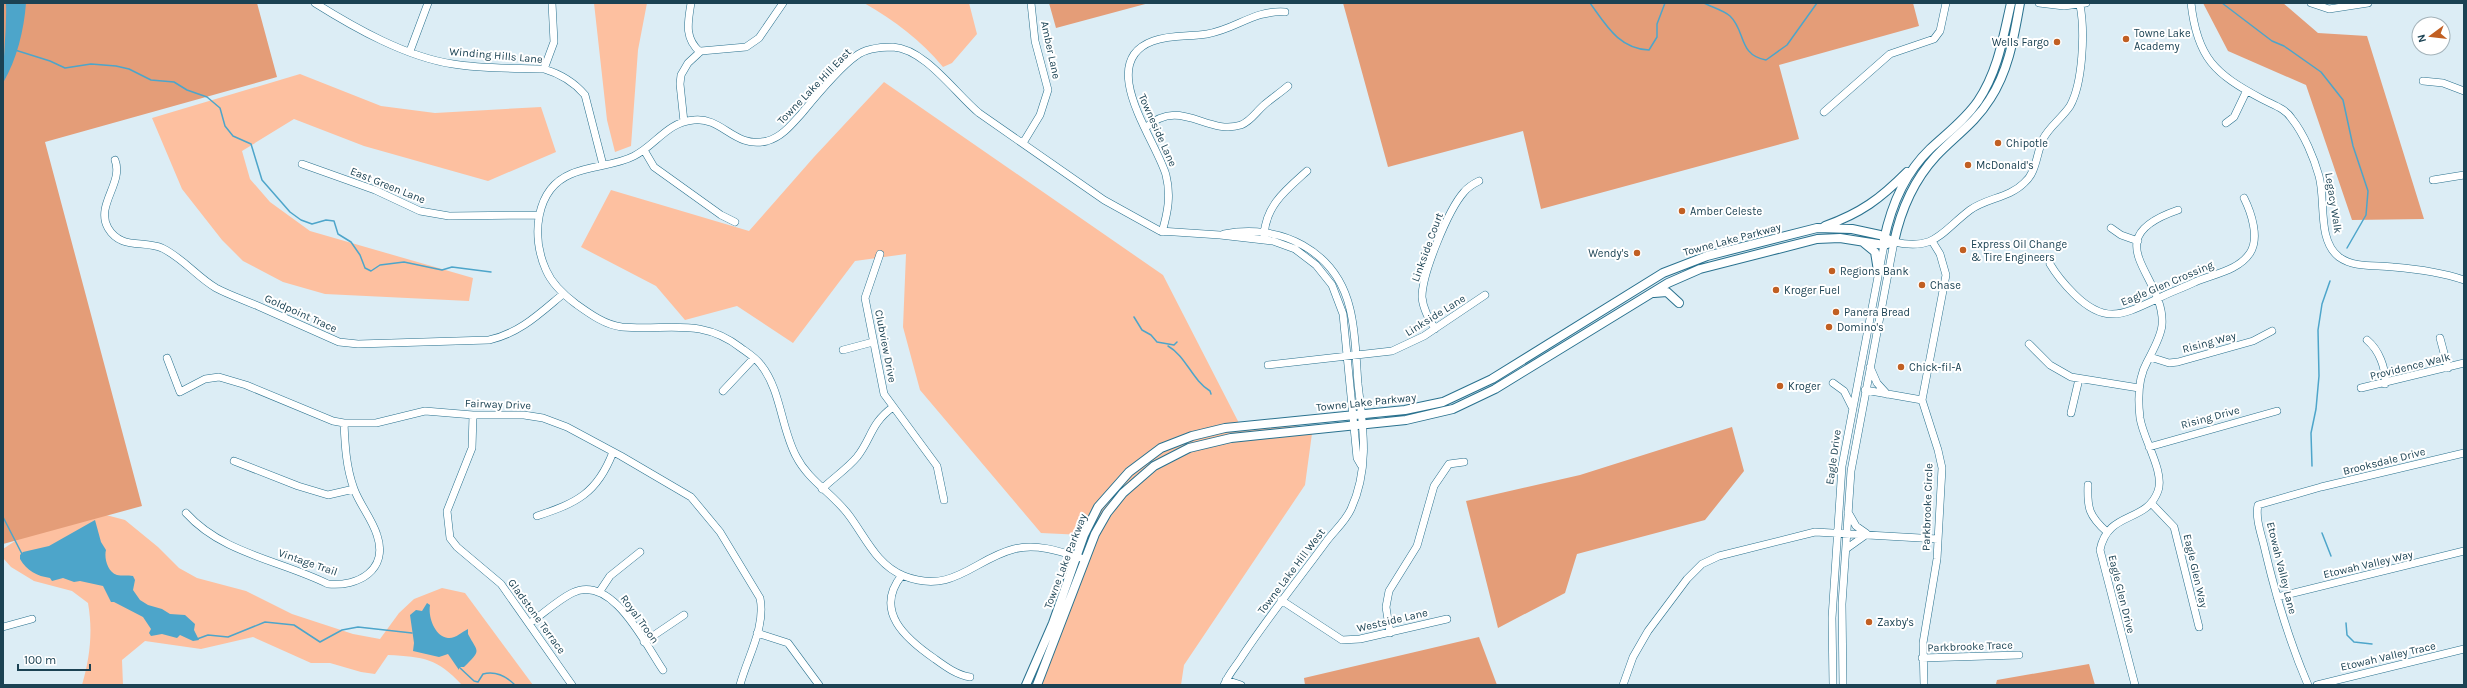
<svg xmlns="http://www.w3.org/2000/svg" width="2467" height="688" font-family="Karla,sans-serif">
<rect width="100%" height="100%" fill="#dcedf5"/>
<path fill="#fdc0a0" d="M594,3H647L638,50L631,146L615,152L607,120Z
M864,3H969L977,34L952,63L943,67C921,40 895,21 864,3Z
M300,74L381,106L435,113L541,107L556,152L488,181L364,146L294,119L242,151L250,179L270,202L310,231L473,278L469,301L325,294L283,282L243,261L222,240L182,189L152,118Z
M884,82L1163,275L1241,427L1313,426L1305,485L1184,665L1181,685H1023L1069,579L1083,535L1041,533L920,390L903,327L906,254L855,261L793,343L737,306L685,320L656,286L581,247L611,190L749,231L814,157Z
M87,510L125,520L158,547L179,568L197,578L246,591L292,614L353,634L380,639L399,613L414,599L442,588L465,593L533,685H462C437,658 424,657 388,655L375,674L361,672L330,663H311L253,637L201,649L145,641L122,660L123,685H82C90,658 93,631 88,603L72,591L34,581L11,567L3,558V549L36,527Z"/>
<path fill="#e49d78" d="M3,3H257L277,77L45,142L142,506L3,544Z
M1049,3H1149L1056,28Z
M1343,3H1913L1919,26L1779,65L1799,139L1541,209L1523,131L1388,167Z
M2203,3H2283L2318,33L2367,36L2424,219L2352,220L2306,85L2228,51Z
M1732,427L1744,471L1705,520L1577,554L1565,593L1498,628L1466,501L1580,475Z
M1479,637L1497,685H1305L1304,678Z
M2089,664L2095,685L1996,684L1997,680Z"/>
<path fill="#4da5ca" d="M6,3H26C24,30 17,59 3,83C3,56 7,30 6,3Z
M95,520L101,542L106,550C104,557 107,572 117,575C121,576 128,575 133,576L135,580L133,590L140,600L148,605L162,609L170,614L185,615L195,624L194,630L199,640L193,641L180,635L177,638L162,634L151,636L149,633L151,629L143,617L114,602H111L103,586L80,581L74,582L63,578L52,581L50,578C37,576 27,571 20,559V555L23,552L49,546Z
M427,603L430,605C428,616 434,636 448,638C455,639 462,632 468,629V634C478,653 482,649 464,667H459V670L448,654L439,657L413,651L414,643L410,615L416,610L422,611Z"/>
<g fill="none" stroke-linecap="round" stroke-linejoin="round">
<path stroke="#4da5ca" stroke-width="1.5" d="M1590,3C1606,25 1619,49 1649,50L1657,37V24L1665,3
M1704,3C1711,7 1723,10 1730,16C1746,31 1738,55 1766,60L1787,45L1817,3
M2222,3L2272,41L2284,46L2321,72L2343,100L2353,146L2368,191L2366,215L2347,248
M15,50L50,61L65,68L91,64L116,66L129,69L151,80L174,82L187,90L207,97L220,108L225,126L233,136L251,144L262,180L290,212L301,220L312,224L326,220L334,221L338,234L351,242L360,255L365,268L371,271L380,265L404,262L442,270L452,267L491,272
M1134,317L1142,330L1151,335L1157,342L1174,345L1177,342
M1168,346C1186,356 1192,380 1210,391L1211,394
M2312,466L2311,433L2316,409L2319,376L2318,330L2322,304L2330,281
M3,517L22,554
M2322,533L2331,556
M2346,623L2347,635L2354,642L2372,644
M197,639L208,635L228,637L265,622L294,625L320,642L342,630L358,627L412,633
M459,667L474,681L478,682L483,674C495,671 506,676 515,685"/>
<g stroke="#29718e" stroke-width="8">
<path id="minor" d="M315,3C355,28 406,57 453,64C483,69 514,68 544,69C561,74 574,82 585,95L603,165
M691,3C688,22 684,38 700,52
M2039,3L2064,6L2086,3
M2191,3C2197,58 2215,74 2262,99C2273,105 2285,108 2292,119C2304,134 2314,158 2319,176C2326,201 2317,240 2339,257C2354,268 2375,265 2393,267C2417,269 2441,272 2464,280
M2311,3L2329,9L2368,3
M410,51L428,3
M544,69L554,42L552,3
M2423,81L2443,83L2464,91
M1824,112L1890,54L1934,39L1940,31L1946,3
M684,122L680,84L681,75L688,63L701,51L746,47L759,38L783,3
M2226,123L2234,117L2246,92
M1145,128C1181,96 1206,136 1241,125C1251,121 1256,112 1264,105C1272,98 1280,93 1288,86
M1023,143L1040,115L1048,90L1035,41L1031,3
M644,150L654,167L721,215L735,222
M115,160C124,183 95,205 108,228C121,250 143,240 162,248C183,258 197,277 216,288C229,295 244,300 258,306C285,318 312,330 339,342L358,344L489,340C520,333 539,314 563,294
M302,164L375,190L420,211L449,216L539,215
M2433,180L2464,175
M2111,228L2121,235L2138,241
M1162,232C1168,212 1171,195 1166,175C1156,140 1095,62 1153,41C1171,34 1189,37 1207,34C1237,29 1253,10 1285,12
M1224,234C1280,223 1336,250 1350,309C1356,333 1356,359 1358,384C1363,427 1370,468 1351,509C1345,522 1334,531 1326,542C1298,580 1269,616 1243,655C1237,665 1229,673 1224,685
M1264,235C1266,205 1286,190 1307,171
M880,254L865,298L884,394L937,466L944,500
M2050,264C2057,276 2065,285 2074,294C2106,326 2124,314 2159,298C2170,292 2183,288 2195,282C2213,274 2238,271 2250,253C2260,238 2251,212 2244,198
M1435,329C1429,319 1423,309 1422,297C1422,274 1448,210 1464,192C1468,187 1473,184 1479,181
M2440,338L2448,368
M2367,340C2379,350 2386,368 2385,384
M2029,344L2050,365L2071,377L2139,388
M843,350L873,342
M2150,357L2169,363L2178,362L2253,341L2272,331
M167,358L180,392L205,379L219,377L246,385L333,421L344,423H376L425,411L473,415H524L543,418L567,427L621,456L691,497L720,532L760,598C766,627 747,658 740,685
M1268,365L1392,351L1424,336L1485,295
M1870,367L1877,383L1887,394
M1833,383L1844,391L1852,407
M2361,388L2464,363
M1865,390L1922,400
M723,391L754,358
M2071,413L2079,379
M473,415L472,448L447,511L450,538L457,547L501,584L572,685
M2149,447L2277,411
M234,461L298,486L328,495L354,489
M2088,485C2087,508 2089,516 2107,532
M822,489C833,478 847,469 857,457C872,438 870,424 893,407
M2152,504L2174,527L2199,627
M1848,512L1856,526L1866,533
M186,513C223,554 280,560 328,584C358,587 389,570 377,535C372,519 360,505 354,489C346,467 345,445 344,423
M537,516C576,503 597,494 613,452
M1846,549L1867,534
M1084,559C1062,552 1038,543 1014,549C974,559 953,595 904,576C876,565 865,536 848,514C832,493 808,480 796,456C781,428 781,390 761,365C756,358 748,353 741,348C701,317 668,331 622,327C605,325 590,314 576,304C564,295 552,284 546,270C531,237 535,189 571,174C591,165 615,166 634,156C656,145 667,122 694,120C723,117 734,149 767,141C782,137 792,124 802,113C816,96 839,68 856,56C866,48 881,47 893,47C925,49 955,93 979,113L1104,200L1160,231L1220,235L1273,241L1295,249L1316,265L1332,285L1343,314L1357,458L1361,465
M902,575C873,611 906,639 935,659C946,667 957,675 970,677
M600,591L610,576L640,552
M2277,597L2464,551
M1281,600L1342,640L1360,639L1447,619
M530,623C544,613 558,600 572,593C612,573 645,644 663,670
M3,627L32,619
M757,633L788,643L819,685
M1390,633L1386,607L1389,591L1417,546L1434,486L1449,464L1464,462
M644,642L684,615
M1922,658L2019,655
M1226,680L1241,685
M1623,685L1633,657L1648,631L1687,579L1702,564L1719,556L1815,532L1938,539
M1833,685L1832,618L1842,466L1884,245
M1843,685L1842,604L1851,471L1894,242C1935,251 1940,233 1970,210C1986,198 2009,198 2024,183C2037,172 2036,154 2043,139C2049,127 2062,118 2070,106C2083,83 2085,31 2080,5
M1924,685L1923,643L1937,559L1942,468L1938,450L1922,400L1946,275L1940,254L1932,241
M2135,685L2100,550C2108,510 2146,524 2158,491C2165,472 2143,439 2140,418C2138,401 2138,378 2147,362C2152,352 2161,337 2162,325C2166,276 2093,239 2178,210
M2308,685C2289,641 2276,597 2265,550C2262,536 2255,519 2258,505L2321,487L2464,453
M2317,685L2464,649"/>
</g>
<g stroke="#29718e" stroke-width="10">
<path id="major" d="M1825,226C1861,213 1880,199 1907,172
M1884,240C1891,206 1905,173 1930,149C1947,133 1965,120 1978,101C1998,71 2003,38 2011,3
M1894,242C1901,209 1913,181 1936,156C1955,136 1976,122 1990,99C2009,70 2014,36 2020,3
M1864,243L1875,252L1878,271
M1654,293L1667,292L1679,303
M1026,685L1053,623L1084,535L1098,507L1129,472L1161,448L1192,436L1225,428L1405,410L1443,402L1492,379L1663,273L1707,256L1817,228L1852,229L1880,235L1894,242
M1037,685L1095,534L1107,513L1123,493L1154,466L1189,448L1231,438L1406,420L1453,409L1495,389L1668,283L1700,269L1817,239L1840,238L1884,245L1894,242"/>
</g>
<use href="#minor" stroke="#fff" stroke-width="7"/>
<use href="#major" stroke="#fff" stroke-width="8"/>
</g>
<g fill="#c15f22" stroke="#fff" stroke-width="1.5">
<circle cx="2126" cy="39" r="4"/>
<circle cx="2057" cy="42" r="4"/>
<circle cx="1998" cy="143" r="4"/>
<circle cx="1968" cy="165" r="4"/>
<circle cx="1682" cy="211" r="4"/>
<circle cx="1963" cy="250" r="4"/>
<circle cx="1637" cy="253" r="4"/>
<circle cx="1832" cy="271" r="4"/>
<circle cx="1922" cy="285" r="4"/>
<circle cx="1776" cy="290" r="4"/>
<circle cx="1836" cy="312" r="4"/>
<circle cx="1829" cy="327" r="4"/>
<circle cx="1901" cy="367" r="4"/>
<circle cx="1780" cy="386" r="4"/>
<circle cx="1869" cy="622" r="4"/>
</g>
<g text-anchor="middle" stroke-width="4" stroke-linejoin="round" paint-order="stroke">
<g font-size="11" fill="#1b4253" stroke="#fff" text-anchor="start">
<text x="2134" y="37">Towne Lake<tspan x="2134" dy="13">Academy</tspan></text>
<text x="2049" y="46" text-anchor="end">Wells Fargo</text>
<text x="2006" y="147">Chipotle</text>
<text x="1976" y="169">McDonald's</text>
<text x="1690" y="215">Amber Celeste</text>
<text x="1971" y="248">Express Oil Change<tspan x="1971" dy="13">&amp; Tire Engineers</tspan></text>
<text x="1629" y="257" text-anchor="end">Wendy's</text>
<text x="1840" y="275">Regions Bank</text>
<text x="1930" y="289">Chase</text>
<text x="1784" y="294">Kroger Fuel</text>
<text x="1844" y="316">Panera Bread</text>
<text x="1837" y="331">Domino's</text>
<text x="1909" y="371">Chick-fil-A</text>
<text x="1788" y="390">Kroger</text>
<text x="1877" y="626">Zaxby's</text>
</g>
<g font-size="11" fill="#1b4253" stroke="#fff">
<text transform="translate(1051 50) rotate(78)" y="4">Amber Lane</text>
<text transform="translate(496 55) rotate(5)" y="4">Winding Hills Lane</text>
<text transform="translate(814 86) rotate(-46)" y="4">Towne Lake Hill East</text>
<text transform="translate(1158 130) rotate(66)" y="4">Towneside Lane</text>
<text transform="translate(388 185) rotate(22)" y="4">East Green Lane</text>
<text transform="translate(2334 203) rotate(81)" y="4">Legacy Walk</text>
<text transform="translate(1732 239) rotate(-15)" y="4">Towne Lake Parkway</text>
<text transform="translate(1427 247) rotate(-70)" y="4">Linkside Court</text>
<text transform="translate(2167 283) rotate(-23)" y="4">Eagle Glen Crossing</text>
<text transform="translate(301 313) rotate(24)" y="4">Goldpoint Trace</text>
<text transform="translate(1435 315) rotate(-32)" y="4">Linkside Lane</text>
<text transform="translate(2209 342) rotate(-15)" y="4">Rising Way</text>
<text transform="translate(886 346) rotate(79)" y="4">Clubview Drive</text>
<text transform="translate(2410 366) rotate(-14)" y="4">Providence Walk</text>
<text transform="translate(1366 402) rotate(-6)" y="4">Towne Lake Parkway</text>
<text transform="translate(498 404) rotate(2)" y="4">Fairway Drive</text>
<text transform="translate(2210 417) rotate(-15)" y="4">Rising Drive</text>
<text transform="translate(1833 457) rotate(-82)" y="4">Eagle Drive</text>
<text transform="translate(2384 461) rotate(-14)" y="4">Brooksdale Drive</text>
<text transform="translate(1927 507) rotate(-88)" y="4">Parkbrooke Circle</text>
<text transform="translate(1065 561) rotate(-69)" y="4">Towne Lake Parkway</text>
<text transform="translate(308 562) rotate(19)" y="4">Vintage Trail</text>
<text transform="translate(2368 564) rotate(-13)" y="4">Etowah Valley Way</text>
<text transform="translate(2282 568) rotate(76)" y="4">Etowah Valley Lane</text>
<text transform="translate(1291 571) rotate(-53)" y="4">Towne Lake Hill West</text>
<text transform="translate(2196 571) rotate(77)" y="4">Eagle Glen Way</text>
<text transform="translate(2122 594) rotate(76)" y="4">Eagle Glen Drive</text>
<text transform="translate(537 616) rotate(54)" y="4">Gladstone Terrace</text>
<text transform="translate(640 619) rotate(54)" y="4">Royal Troon</text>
<text transform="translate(1392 620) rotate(-13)" y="4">Westside Lane</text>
<text transform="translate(1970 646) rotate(-2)" y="4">Parkbrooke Trace</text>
<text transform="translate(2388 656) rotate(-13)" y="4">Etowah Valley Trace</text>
</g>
</g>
<rect width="2467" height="688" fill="none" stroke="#1b4253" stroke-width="8"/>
<g transform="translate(2431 36) rotate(255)"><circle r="19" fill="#ffffff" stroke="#a4b3ba"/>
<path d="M0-3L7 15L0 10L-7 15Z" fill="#c15f22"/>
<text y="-6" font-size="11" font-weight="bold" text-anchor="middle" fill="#1b4253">N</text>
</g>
<path d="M18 664v6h72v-6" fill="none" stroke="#1b4253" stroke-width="2"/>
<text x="24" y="664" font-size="12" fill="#1b4253" stroke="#ffffff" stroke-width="3" paint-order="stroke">100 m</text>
</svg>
